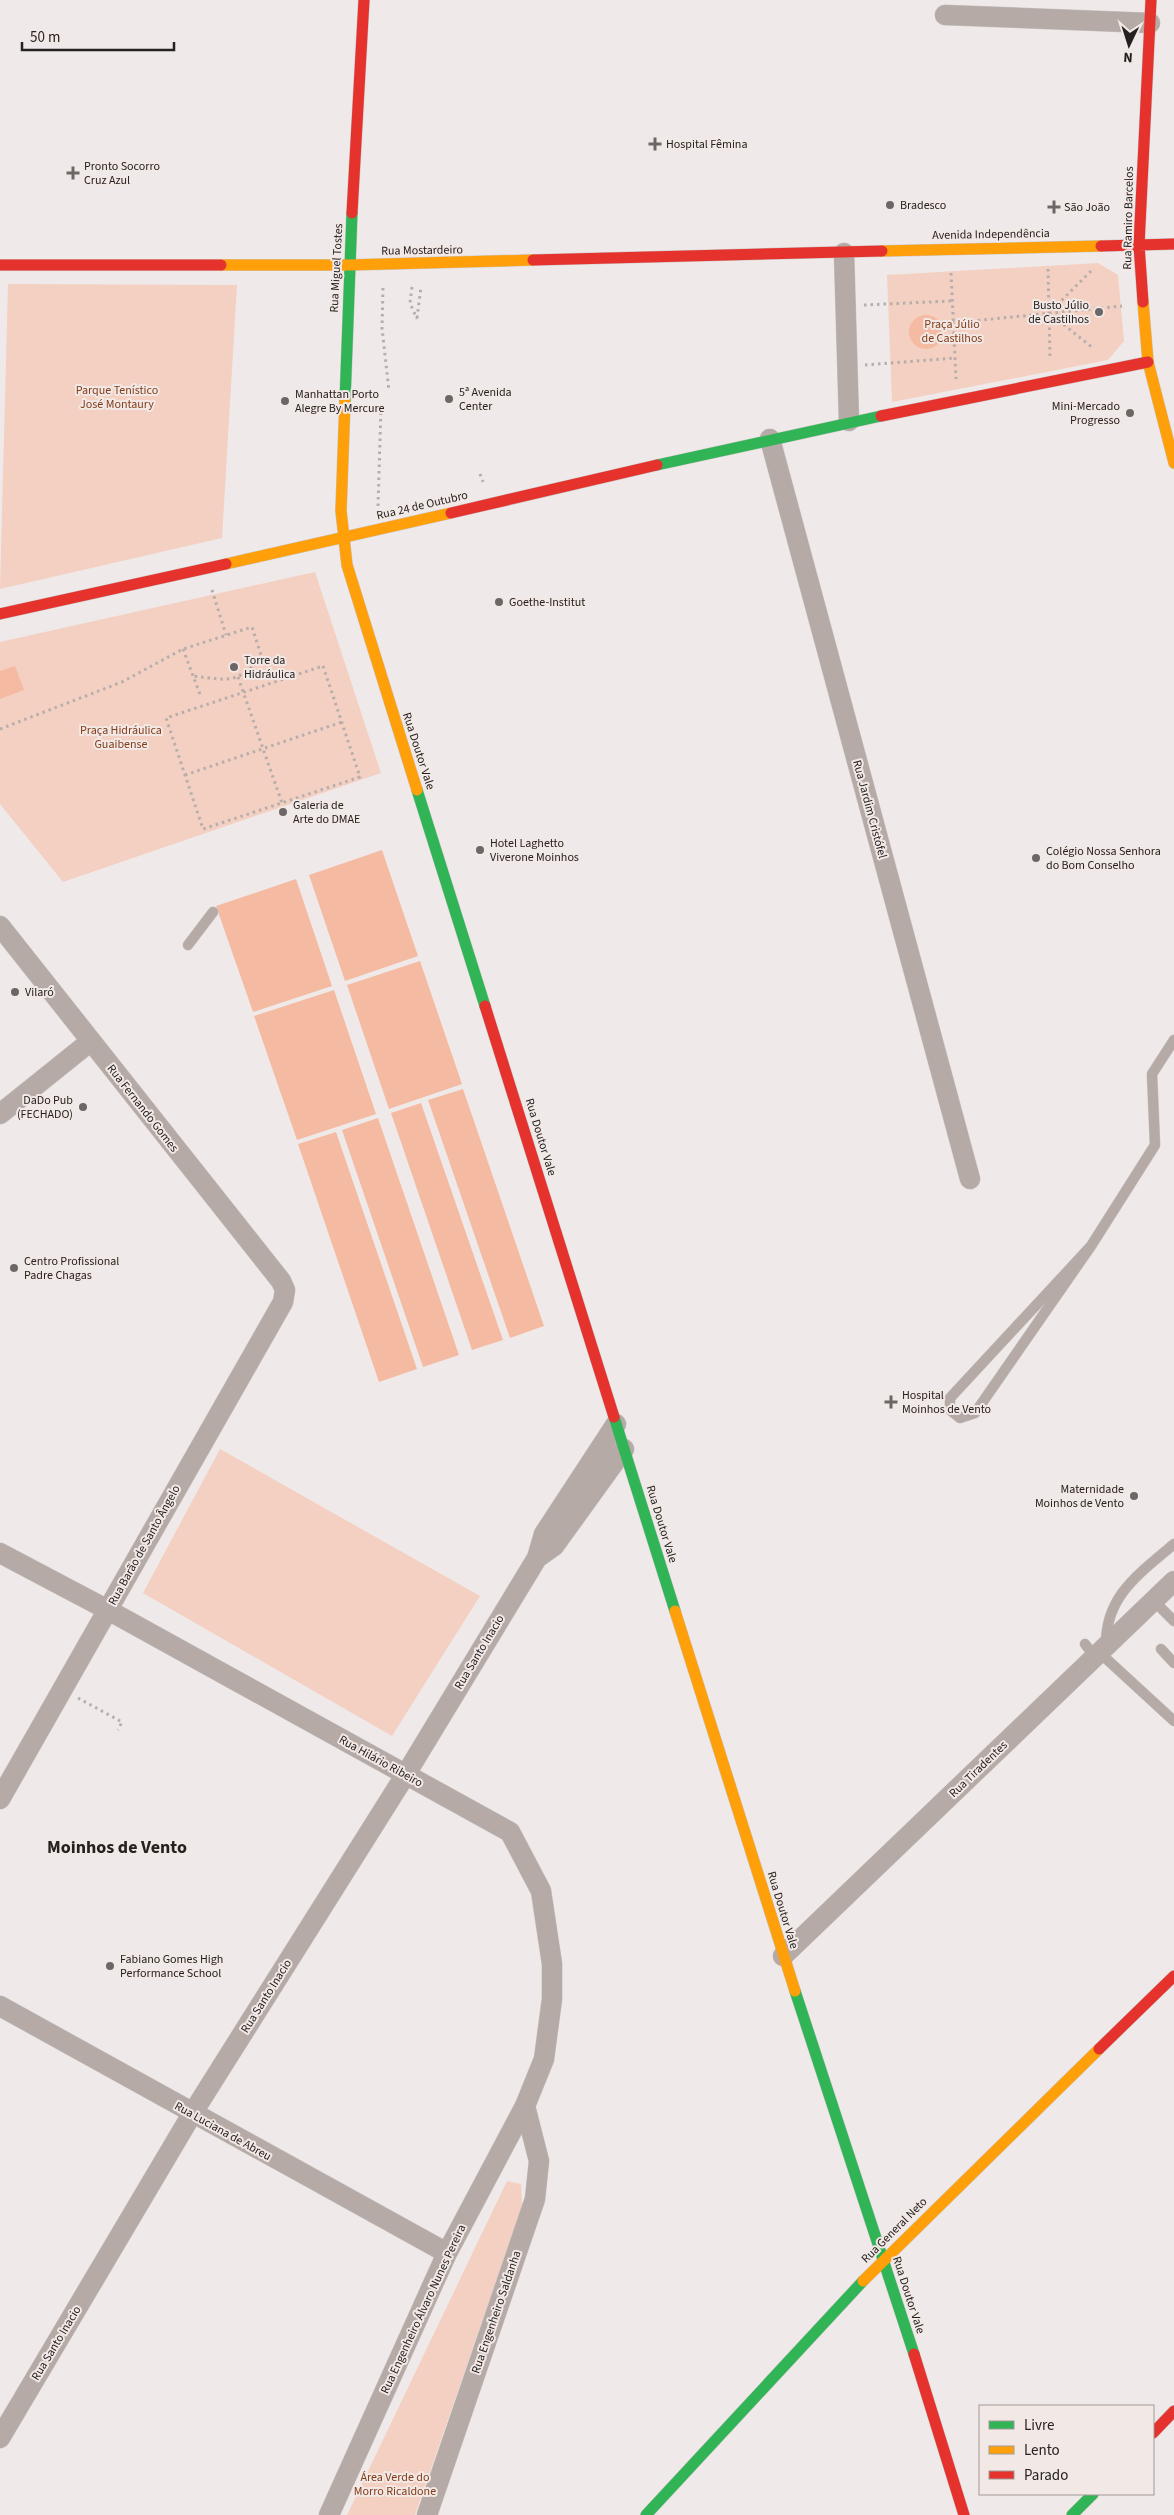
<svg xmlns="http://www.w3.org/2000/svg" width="1174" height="2515" font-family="'Source Sans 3',sans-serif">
<rect width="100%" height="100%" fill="#efeae9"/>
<path fill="#f3d0c2" d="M1098,263L1118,275L1124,341L1108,360L892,402L887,275Z
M8,284L237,285L222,538L0,589Z
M315,572L381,773L63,882L0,804V642Z
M220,1449L480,1596L392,1736L143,1593Z
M507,2181L521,2184L522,2206L415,2515H347Z"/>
<path fill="#f5baa2" d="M909 332a17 17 0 1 1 34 0a17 17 0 1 1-34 0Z
M15,666L24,690L0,699V671Z
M382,850L418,956L345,981L309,875Z
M296,879L332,986L253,1012L216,906Z
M420,961L462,1084L389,1109L347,985Z
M334,990L376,1114L297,1140L254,1016Z
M463,1089L544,1326L510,1338L428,1100Z
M421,1103L503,1340L472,1350L391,1113Z
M378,1118L459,1355L423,1367L342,1130Z
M336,1132L417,1369L379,1382L298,1144Z"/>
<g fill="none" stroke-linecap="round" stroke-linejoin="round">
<g stroke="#cac7c6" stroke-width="11">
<path id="lane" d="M188,945L213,912
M1091,1246L950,1398V1410L960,1418L975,1413L1091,1246L1155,1145L1152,1074L1174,1040
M1154,1601L1174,1621
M1085,1644L1095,1657
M1106,1646C1105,1596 1139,1574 1174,1544
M1161,1649L1174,1663
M1100,1653L1174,1721"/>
</g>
<g stroke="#cac7c6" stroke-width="21">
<path id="street" d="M945,15L1150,23
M844,253L849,421
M770,439L970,1179
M0,926L281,1281L285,1290L283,1302L0,1799
M0,1114L91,1041
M0,1553L108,1610L510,1832L541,1891L552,1964V1999L544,2059L525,2106L447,2253L329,2515
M537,1558L554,1546L624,1449
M783,1956L1174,1581
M0,2006L447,2253
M0,2438L192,2114L406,1774L537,1558L544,1534L616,1424
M427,2515L535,2199L539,2161L525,2106"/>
</g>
<g stroke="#cac7c6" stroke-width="12">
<path id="fast" d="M345,401L352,213
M657,465L881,416
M417,790L485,1006
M614,1417L675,1611
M795,1991L914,2354
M646,2515L863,2281
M1072,2515L1093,2494"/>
</g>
<g stroke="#cac7c6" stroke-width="12">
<path id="slow" d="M882,251L1101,246
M221,265H349L533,260
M1143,302L1148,362L1174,463
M345,401L341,511L347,565L417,790
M226,564L451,513
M675,1611L795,1991
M863,2281L1099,2049"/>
</g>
<g stroke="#cac7c6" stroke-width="12">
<path id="jam" d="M352,213L364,0
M1101,246L1174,244
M533,260L882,251
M0,265H221
M1143,302L1139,245L1151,0
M881,416L1148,362
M451,513L657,465
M0,614L226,564
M485,1006L614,1417
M1099,2049L1174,1976
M914,2354L964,2515
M1153,2433L1174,2411"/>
</g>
<path stroke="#b7aeab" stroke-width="3" stroke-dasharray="2.5 4" stroke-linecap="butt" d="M1048,269L1050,358
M1091,271L1049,313L1093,348
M951,273L956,379
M412,287L410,303L417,319
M383,288L382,328L389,391
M864,305L951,301
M417,318L421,287
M952,323L1122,306
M865,365L954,358
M480,474L483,482
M378,506L381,407
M212,590L226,635
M183,649L201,697
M323,666L360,777L203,829L166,718Z
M238,677L282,803
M0,729L122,682L183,649L252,627L262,658C233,685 230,680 193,676
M185,775L342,722
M78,1698L122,1722L118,1730"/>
<use href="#lane" stroke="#b5aaa6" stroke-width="10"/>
<use href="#street" stroke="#b5aaa6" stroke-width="20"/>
<use href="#fast" stroke="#30b455" stroke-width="11"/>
<use href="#slow" stroke="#ff9f0a" stroke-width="11"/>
<use href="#jam" stroke="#e5322d" stroke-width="11"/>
</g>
<g fill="#6c6766" stroke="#f2e9e6" stroke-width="2">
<path d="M652.5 136.5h5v5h5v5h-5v5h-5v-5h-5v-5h5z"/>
<path d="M70.5 165.5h5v5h5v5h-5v5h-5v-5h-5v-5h5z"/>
<circle cx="890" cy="205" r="5"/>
<path d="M1051.5 199.5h5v5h5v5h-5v5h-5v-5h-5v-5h5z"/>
<circle cx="1099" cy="312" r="5"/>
<circle cx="449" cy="399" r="5"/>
<circle cx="285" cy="401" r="5"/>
<circle cx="1130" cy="413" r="5"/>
<circle cx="499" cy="602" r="5"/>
<circle cx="234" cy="667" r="5"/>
<circle cx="283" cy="812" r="5"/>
<circle cx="480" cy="850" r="5"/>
<circle cx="1036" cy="858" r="5"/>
<circle cx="15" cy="992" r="5"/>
<circle cx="83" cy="1107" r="5"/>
<circle cx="14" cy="1268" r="5"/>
<path d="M888.5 1394.5h5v5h5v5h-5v5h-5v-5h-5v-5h5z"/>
<circle cx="1134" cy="1496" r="5"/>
<circle cx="110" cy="1966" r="5"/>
</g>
<g text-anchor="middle" stroke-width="4" stroke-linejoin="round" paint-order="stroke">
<g font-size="12" fill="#252120" stroke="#f2e9e6" text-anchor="start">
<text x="666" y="148">Hospital Fêmina</text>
<text x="84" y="170">Pronto Socorro<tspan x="84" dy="14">Cruz Azul</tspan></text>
<text x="900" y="209">Bradesco</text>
<text x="1064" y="211">São João</text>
<text x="1089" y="309" text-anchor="end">Busto Júlio<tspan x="1089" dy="14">de Castilhos</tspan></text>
<text x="459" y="396">5ª Avenida<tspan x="459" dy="14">Center</tspan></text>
<text x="295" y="398">Manhattan Porto<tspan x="295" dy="14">Alegre By Mercure</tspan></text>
<text x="1120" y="410" text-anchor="end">Mini-Mercado<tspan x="1120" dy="14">Progresso</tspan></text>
<text x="509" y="606">Goethe-Institut</text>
<text x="244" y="664">Torre da<tspan x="244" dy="14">Hidráulica</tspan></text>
<text x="293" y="809">Galeria de<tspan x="293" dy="14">Arte do DMAE</tspan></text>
<text x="490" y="847">Hotel Laghetto<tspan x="490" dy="14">Viverone Moinhos</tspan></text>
<text x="1046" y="855">Colégio Nossa Senhora<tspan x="1046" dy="14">do Bom Conselho</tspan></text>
<text x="25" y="996">Vilaró</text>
<text x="73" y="1104" text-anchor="end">DaDo Pub<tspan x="73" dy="14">(FECHADO)</tspan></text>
<text x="24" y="1265">Centro Profissional<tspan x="24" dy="14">Padre Chagas</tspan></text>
<text x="902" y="1399">Hospital<tspan x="902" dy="14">Moinhos de Vento</tspan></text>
<text x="1124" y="1493" text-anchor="end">Maternidade<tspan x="1124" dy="14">Moinhos de Vento</tspan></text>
<text x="120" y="1963">Fabiano Gomes High<tspan x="120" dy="14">Performance School</tspan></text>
</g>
<g font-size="12" fill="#252120" stroke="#f2e9e6">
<text transform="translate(1128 218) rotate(-89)" y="4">Rua Ramiro Barcelos</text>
<text transform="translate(991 234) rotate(-1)" y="4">Avenida Independência</text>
<text transform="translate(422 250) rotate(-1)" y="4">Rua Mostardeiro</text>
<text transform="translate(336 268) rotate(-87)" y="4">Rua Miguel Tostes</text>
<text transform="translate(422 505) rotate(-13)" y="4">Rua 24 de Outubro</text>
<text transform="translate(419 751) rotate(72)" y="4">Rua Doutor Vale</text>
<text transform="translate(870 809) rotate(75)" y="4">Rua Jardim Cristófel</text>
<text transform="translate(143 1108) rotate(52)" y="4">Rua Fernando Gomes</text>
<text transform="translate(541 1137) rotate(73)" y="4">Rua Doutor Vale</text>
<text transform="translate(662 1524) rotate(73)" y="4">Rua Doutor Vale</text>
<text transform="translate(144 1545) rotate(-61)" y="4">Rua Barão de Santo Ângelo</text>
<text transform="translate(479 1652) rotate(-59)" y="4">Rua Santo Inacio</text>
<text transform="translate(381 1761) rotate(29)" y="4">Rua Hilário Ribeiro</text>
<text transform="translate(978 1769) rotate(-44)" y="4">Rua Tiradentes</text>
<text transform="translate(783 1910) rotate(73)" y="4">Rua Doutor Vale</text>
<text transform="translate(266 1996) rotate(-58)" y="4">Rua Santo Inacio</text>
<text transform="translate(223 2131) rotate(29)" y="4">Rua Luciana de Abreu</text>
<text transform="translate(894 2230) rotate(-45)" y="4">Rua General Neto</text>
<text transform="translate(909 2295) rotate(72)" y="4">Rua Doutor Vale</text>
<text transform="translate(423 2309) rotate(-65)" y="4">Rua Engenheiro Álvaro Nunes Pereira</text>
<text transform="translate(496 2312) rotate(-71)" y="4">Rua Engenheiro Saldanha</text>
<text transform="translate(56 2343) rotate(-59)" y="4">Rua Santo Inacio</text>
</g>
<g font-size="12" fill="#833b18" stroke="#f2e9e6">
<text x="952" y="328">Praça Júlio<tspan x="952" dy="14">de Castilhos</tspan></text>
<text x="117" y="394">Parque Tenístico<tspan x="117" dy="14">José Montaury</tspan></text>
<text x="121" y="734">Praça Hidráulica<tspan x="121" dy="14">Guaibense</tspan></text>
<text x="395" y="2481">Área Verde do<tspan x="395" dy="14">Morro Ricaldone</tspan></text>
</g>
<g font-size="18" font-weight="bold" fill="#252120" stroke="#f2e9e6">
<text x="117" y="1853">Moinhos de Vento</text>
</g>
</g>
<rect x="979" y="2405" width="175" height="90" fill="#f2e9e6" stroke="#a09997"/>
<rect x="989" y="2421" width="25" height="8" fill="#30b455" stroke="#a09997"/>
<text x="1024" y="2430" font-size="15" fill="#252120">Livre</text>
<rect x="989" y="2446" width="25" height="8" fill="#ff9f0a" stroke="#a09997"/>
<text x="1024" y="2455" font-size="15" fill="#252120">Lento</text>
<rect x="989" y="2471" width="25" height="8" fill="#e5322d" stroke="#a09997"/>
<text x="1024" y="2480" font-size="15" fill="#252120">Parado</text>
<g transform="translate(1129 45) rotate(184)" stroke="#f2e9e6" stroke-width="4" paint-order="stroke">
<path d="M0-4L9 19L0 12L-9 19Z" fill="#252120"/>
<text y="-8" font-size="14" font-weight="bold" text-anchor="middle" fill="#252120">N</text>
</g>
<path d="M22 42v8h152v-8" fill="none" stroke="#252120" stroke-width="2.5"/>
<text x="30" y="42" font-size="15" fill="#252120" stroke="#f2e9e6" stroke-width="4" paint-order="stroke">50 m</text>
</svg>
